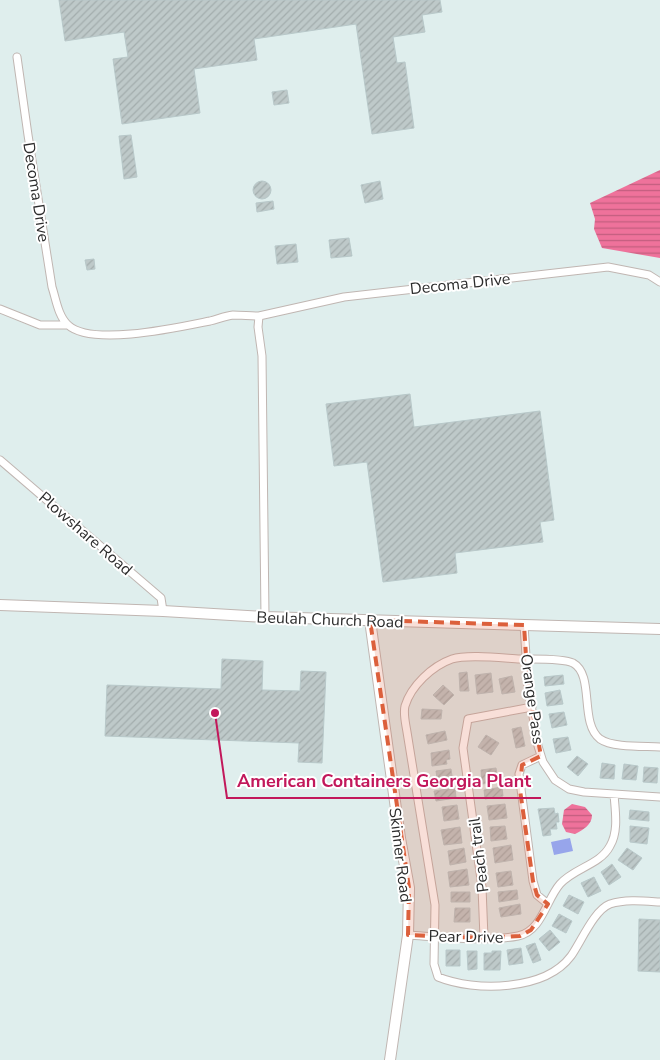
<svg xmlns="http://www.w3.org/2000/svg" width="660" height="1060" font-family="'Nunito Sans',sans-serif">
<defs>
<pattern id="water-rules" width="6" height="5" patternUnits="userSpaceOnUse" patternTransform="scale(1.25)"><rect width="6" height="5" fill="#ef729b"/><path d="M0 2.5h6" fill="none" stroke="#c25e7f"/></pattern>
<pattern id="building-hatch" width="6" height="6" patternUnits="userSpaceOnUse" patternTransform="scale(1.25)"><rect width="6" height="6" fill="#bec9c9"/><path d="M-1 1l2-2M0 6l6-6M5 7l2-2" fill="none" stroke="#a3adad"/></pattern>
</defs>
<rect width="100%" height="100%" fill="#dfeeed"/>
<path fill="#97a5eb" d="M570,838L573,851L554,855L551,842Z"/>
<path fill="url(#water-rules)" d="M660,170V258L602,248L594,229L595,219L590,203Z
M572,804L585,807L592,815C592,825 583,830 575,834L566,832L562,824L564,810Z"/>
<path fill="url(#building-hatch)" stroke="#b8c8c9" d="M59,0H440L442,12L422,15L425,32L393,37L397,63L405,62L414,128L372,134L356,24L254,39L257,60L194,69L200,113L122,124L113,59L128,57L124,32L65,41Z
M287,90L289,103L274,105L272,92Z
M131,135L137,177L124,179L119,136Z
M380,181L383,199L365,203L361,185Z
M253 190a9 9 0 1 1 18 0a9 9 0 1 1-18 0Z
M273,201L274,209L257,212L256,203Z
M349,238L352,256L331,258L329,240Z
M296,244L298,262L277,264L275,246Z
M94,259L95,269L87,270L85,260Z
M410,394L414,427L540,411L554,520L540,522L543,542L455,553L457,573L383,582L367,462L334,466L326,404Z
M222,659L263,661L262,690L300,691L301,671L326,672L322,763L298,762L299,743L105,736L107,685L221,689Z
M467,672L469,691H460L459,673Z
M491,673L493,692L477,694L475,675Z
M563,675L564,684L545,686L544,677Z
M512,676L515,692L502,694L499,679Z
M443,685L454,695L444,705L433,695Z
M560,690L563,704L547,706L545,693Z
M422,709L442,710L441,719H421Z
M564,712L567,725L552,728L549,714Z
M521,727L525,746L516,748L512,729Z
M445,731L447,740L428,744L426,735Z
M486,735L499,743L491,755L478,747Z
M568,737L571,750L556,753L553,739Z
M449,750L450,759L446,760L447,764L432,766L431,753Z
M577,756L588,764L578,776L567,767Z
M602,763L615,765L614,779L600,778Z
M624,764L638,766L636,780L622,779Z
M644,767L658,768L657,783L643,782Z
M496,768L498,782L482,784L481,770Z
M451,769L453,783L438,785L436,771Z
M502,787L503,796L485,799L484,790Z
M455,788L456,798L436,801L434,791Z
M505,804L507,818L489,820L487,806Z
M457,805L459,819L444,821L442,807Z
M554,808L555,814L558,813L559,822H556L557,829H550L551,835L543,836L538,809Z
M630,810L649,812V821L629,819Z
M505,826L507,839L491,841L490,827Z
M630,826L649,828L647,844L630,842Z
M460,827L462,843L444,845L441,830Z
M511,845L513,860L495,863L493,848Z
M464,848L466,862L450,865L448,851Z
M627,848L642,858L633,870L618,860Z
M612,864L621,877L609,885L601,872Z
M467,869L469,885L450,887L448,872Z
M511,871L513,885L498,887L496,873Z
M594,877L601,891L588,897L581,883Z
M517,890L518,899L499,902L498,892Z
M451,892H470V902H451Z
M569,895L584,902L578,914L563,906Z
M520,904L521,914L501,917L499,908Z
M455,908H470V922H454Z
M559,914L572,921L566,933L552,926Z
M639,919L660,920V972L638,971Z
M550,930L560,942L549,951L539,939Z
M535,943L541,960L533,963L526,946Z
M521,948L523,963L509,965L507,950Z
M446,950H460V966H446Z
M467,951H477V969L468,970Z
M492,951H501L500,970H484V953H492Z"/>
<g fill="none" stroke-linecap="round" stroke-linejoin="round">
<g stroke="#c0b6b2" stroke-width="9">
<path id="street" d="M17,57L28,135L52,287C56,299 58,316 68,325C92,347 180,327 210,321C218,319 225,316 233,315C241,315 251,316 259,316L258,327L262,356L265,617
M0,309L40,325H68
M259,316L344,297L608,267L649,275L660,282
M0,460L161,598L163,611
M524,625L528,687L538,746L543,762L555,780L569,789L584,792L660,797
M660,747C644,746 613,748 600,739C579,723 595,675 573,663C563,658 532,659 520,659C502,658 467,654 452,659C432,666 411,686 405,706C403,714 406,725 407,732L435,905L434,964L438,977C475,992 545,991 571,956C581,942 594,910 610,904C626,899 644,901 660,902
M541,756L522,765L519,774L533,881L537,895L548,904
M408,935C440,937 487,942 518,936C542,931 546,900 560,884C574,868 600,865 610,846C619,831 615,810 614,794
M484,938L482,887L463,748L468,719L532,707"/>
</g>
<g stroke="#c0b6b2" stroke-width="12">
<path id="secondary" d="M0,605L163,611L265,617L660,629
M370,620L400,838L409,888L408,935L390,1060"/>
</g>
<use href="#street" stroke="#fff" stroke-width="7"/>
<use href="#secondary" stroke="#fff" stroke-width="10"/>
</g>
<path fill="#dc603c" fill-opacity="0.2" stroke="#dc603c" stroke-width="4" stroke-dasharray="10 6" stroke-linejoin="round" d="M370,620L524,625L528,687L541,756L522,765L520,790L533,881L537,895L548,904L531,930L520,936L484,938L408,935L409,888Z"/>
<g text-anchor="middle" stroke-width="4" stroke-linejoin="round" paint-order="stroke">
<g font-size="16" fill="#2c2c2c" stroke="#fff">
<text transform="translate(37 192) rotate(81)" y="6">Decoma Drive</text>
<text transform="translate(460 283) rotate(-6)" y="6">Decoma Drive</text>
<text transform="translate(86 533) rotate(41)" y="6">Plowshare Road</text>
<text transform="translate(330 619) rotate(2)" y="6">Beulah Church Road</text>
<text transform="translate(533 699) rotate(82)" y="6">Orange Pass</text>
<text transform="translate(401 855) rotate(83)" y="6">Skinner Road</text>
<text transform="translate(478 855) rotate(-97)" y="6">Peach trail</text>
<text transform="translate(466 936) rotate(1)" y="6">Pear Drive</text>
</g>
</g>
<path fill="none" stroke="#c2185b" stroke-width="2" d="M215 713L227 798H541"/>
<circle fill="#c2185b" stroke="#fff" stroke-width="2" cx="215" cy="713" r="5"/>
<g font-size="18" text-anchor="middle" font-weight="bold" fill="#c2185b" stroke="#fff" stroke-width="4" stroke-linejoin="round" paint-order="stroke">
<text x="384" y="787">American Containers Georgia Plant</text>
</g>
</svg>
